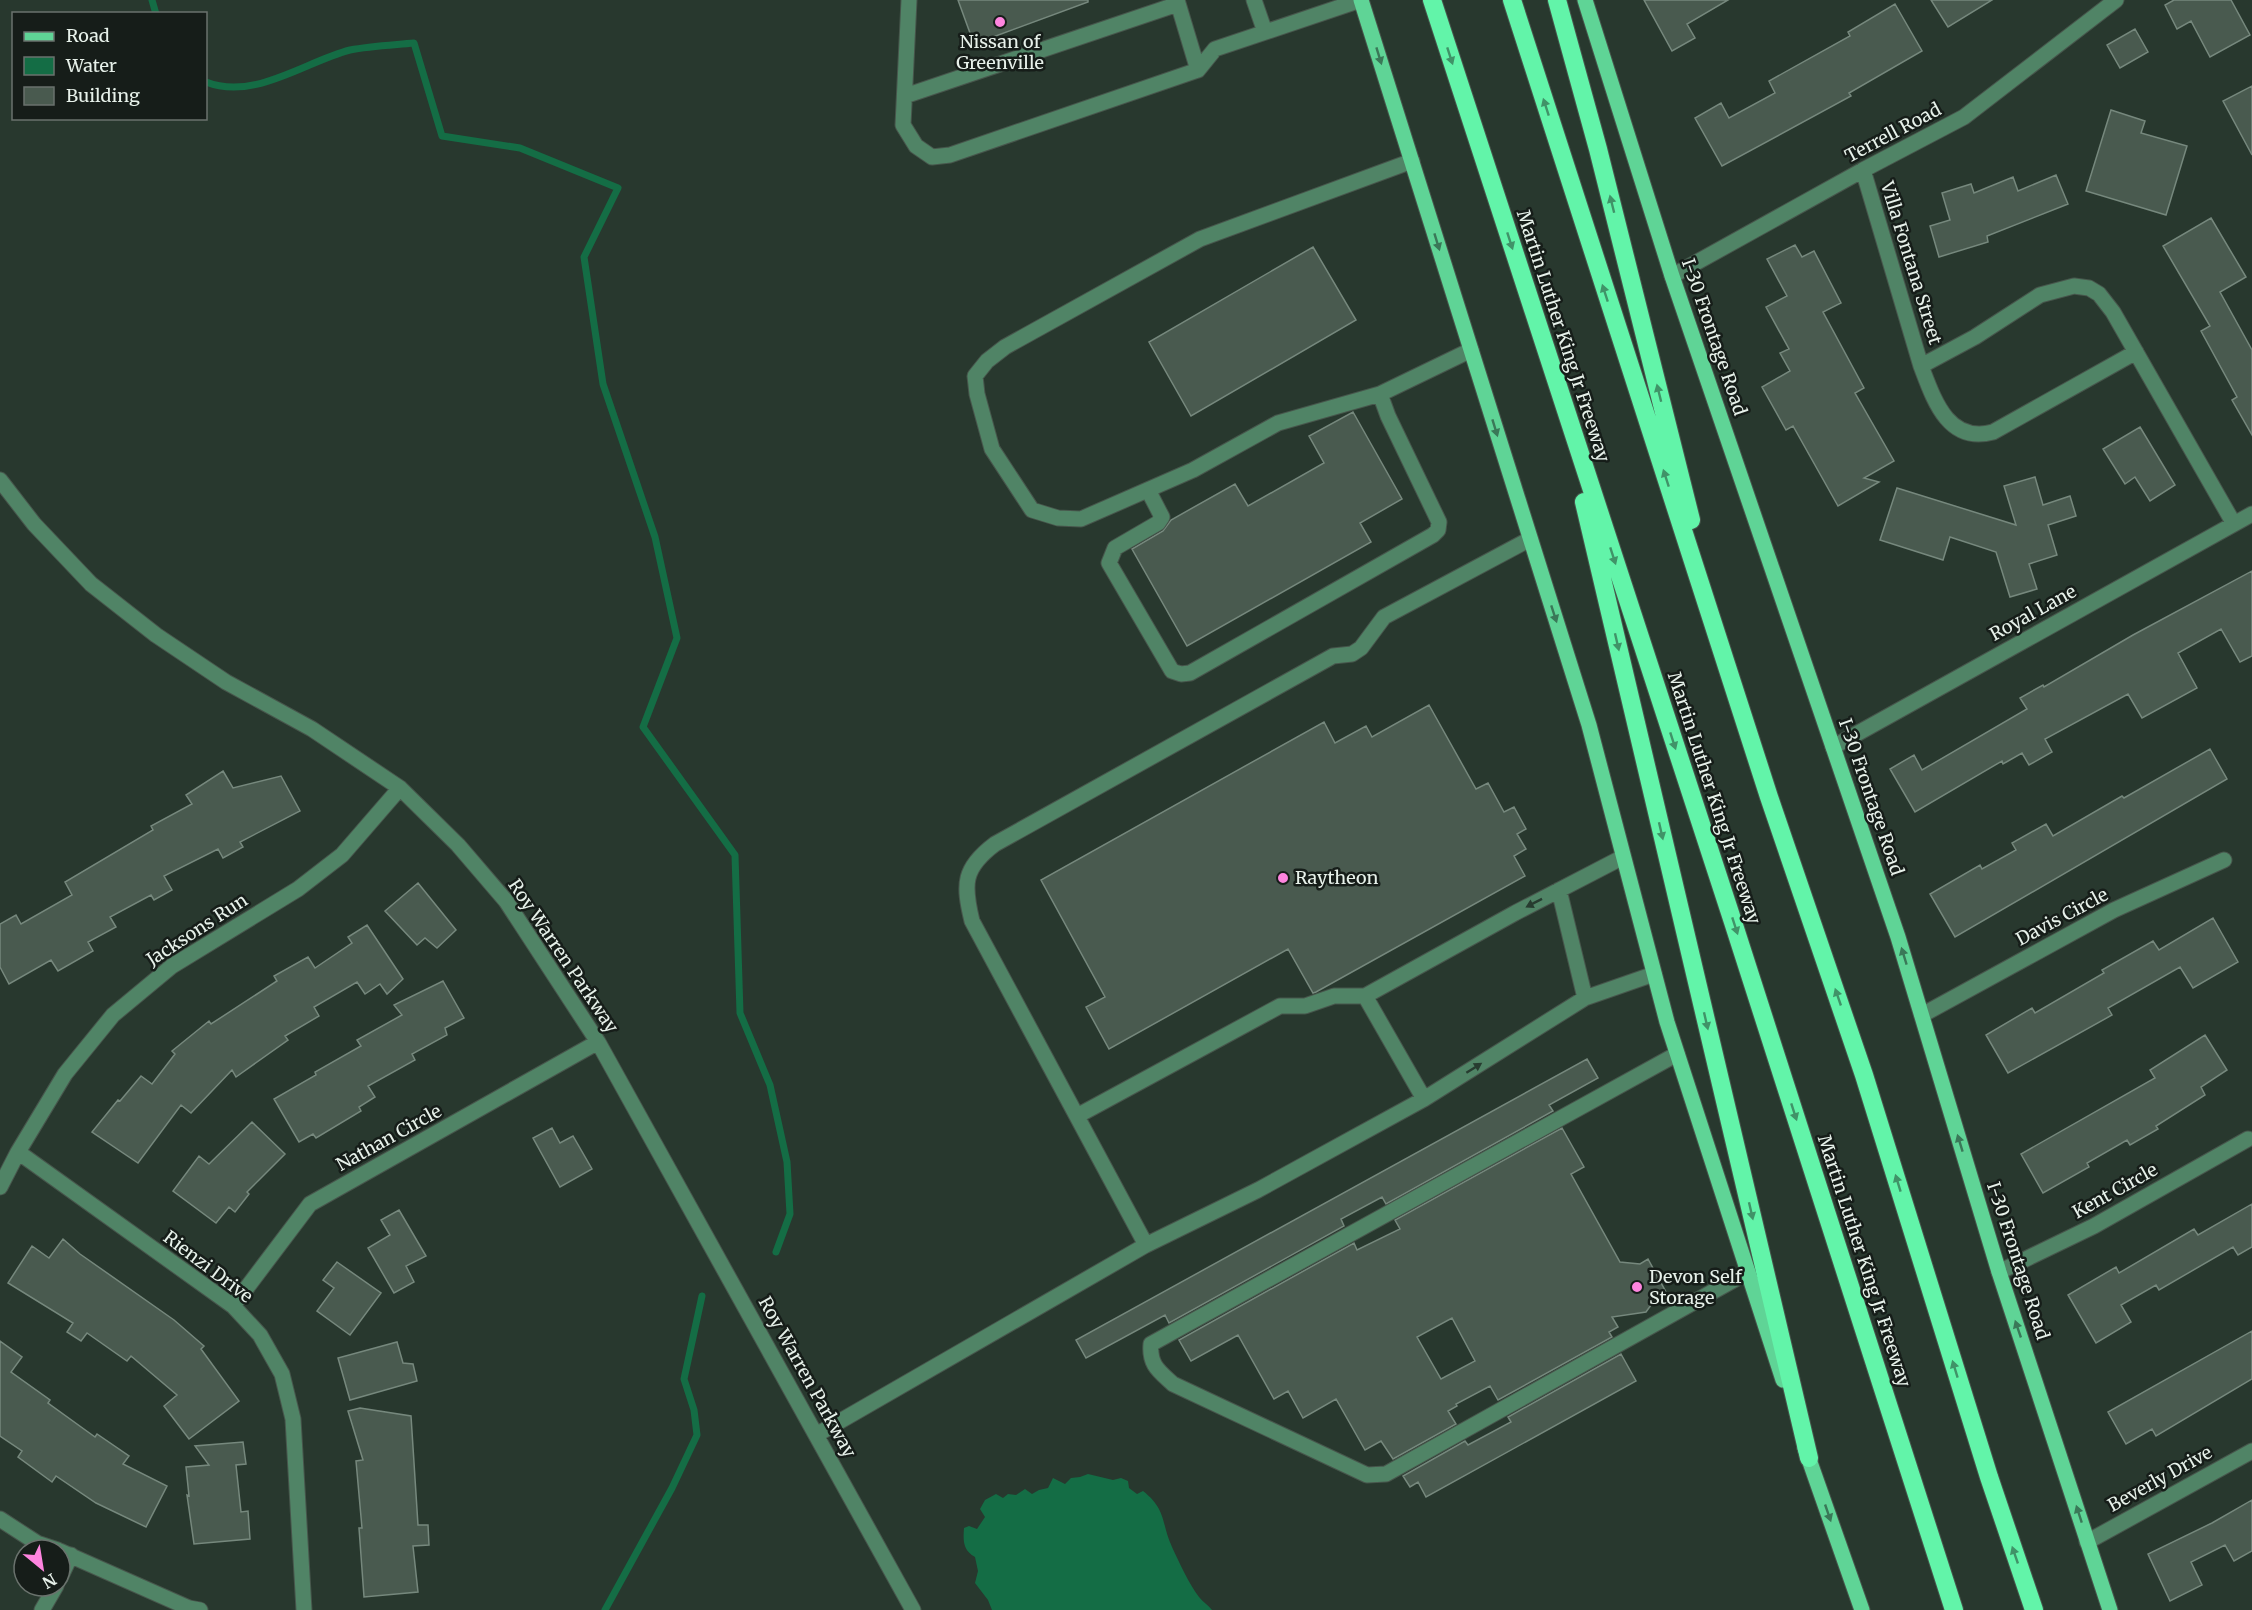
<svg xmlns="http://www.w3.org/2000/svg" width="2252" height="1610" font-family="Merriweather,serif">
<rect width="100%" height="100%" fill="#28382e"/>
<path fill="#146d45" d="M1088,1474L1113,1480L1121,1478L1128,1481L1129,1488L1137,1494L1143,1491C1167,1510 1161,1523 1172,1547C1179,1562 1189,1584 1199,1597C1203,1602 1208,1605 1212,1610H992L988,1600L975,1583L978,1571L975,1557C963,1550 963,1541 964,1528L969,1526L977,1529L985,1517L980,1509L985,1500L996,1494L1003,1498L1008,1494L1016,1495L1025,1489L1032,1494L1039,1490L1048,1488L1053,1478L1065,1484L1071,1478L1080,1477Z"/>
<g fill="none" stroke-linecap="round" stroke-linejoin="round">
<path stroke="#146d45" stroke-width="7" d="M152,0L156,14
M206,82C254,101 304,62 350,50C370,46 393,45 414,43L442,136L520,148L618,188L584,257L603,384L655,537L677,638L643,727L735,855L740,1013L770,1085L787,1162L790,1214L776,1252
M605,1610L672,1488L697,1435L694,1410L684,1379L702,1296"/>
</g>
<path fill="#495a4f" stroke="#76887d" stroke-width="1.5" fill-rule="evenodd" d="M958,0H1088V2L974,44Z
M1644,0H1728L1687,24L1695,38L1672,51Z
M1931,0H1992L1948,27Z
M2174,0H2231L2250,35L2210,57L2191,21L2177,29L2165,5Z
M1895,4L1922,51L1849,93L1851,96L1722,166L1695,118L1721,103L1729,118L1775,93L1769,81L1850,36L1848,32Z
M2135,29L2148,52L2120,68L2107,45Z
M2252,86V155L2223,101Z
M2111,110L2145,121L2141,133L2187,146L2166,215L2086,191Z
M2056,175L2068,204L1987,236L1988,242L1939,257L1930,226L1950,220L1942,193L1971,184L1974,193L2013,177L2018,191Z
M2211,218L2246,277L2220,292L2252,350V435L2232,400L2237,397L2201,331L2210,326L2163,246Z
M1795,245L1802,257L1814,251L1841,303L1823,312L1864,388L1855,393L1894,461L1864,478L1879,482L1838,506L1793,426L1786,430L1762,387L1790,371L1780,353L1789,349L1766,307L1787,296L1767,259Z
M1313,247L1356,320L1191,416L1149,342Z
M1353,412L1402,499L1360,523L1371,542L1187,646L1132,549L1163,531L1171,520L1235,484L1248,506L1324,463L1309,436Z
M2140,427L2175,485L2150,501L2135,477L2125,484L2103,449Z
M2035,477L2043,505L2070,496L2076,516L2048,525L2057,555L2029,564L2037,589L2010,597L1996,552L1950,537L1943,560L1880,540L1897,488L2016,525L2004,486Z
M2252,571V656L2240,662L2221,629L2178,653L2197,688L2142,718L2128,694L2045,739L2052,752L2029,765L2022,753L2003,764L2002,761L1915,812L1890,769L1914,755L1922,770L2027,709L2020,698L2043,685L2044,687L2133,635Z
M1429,705L1476,789L1488,783L1504,812L1514,807L1526,829L1517,834L1526,849L1514,856L1525,876L1316,992L1313,993L1288,949L1109,1049L1086,1007L1105,997L1041,880L1324,722L1335,743L1366,726L1372,737Z
M2210,749L2227,779L1955,937L1930,894L1980,865L1982,869L2016,850L2012,843L2046,824L2053,836L2122,796L2124,798Z
M223,771L233,788L281,776L300,811L240,842L243,847L223,858L218,849L164,876L172,890L154,900L151,895L110,917L116,927L88,942L93,951L58,971L51,960L9,984L0,967V924L16,915L21,924L72,895L65,882L153,830L151,826L192,804L186,795Z
M418,883L456,930L437,948L425,938L417,945L385,911Z
M2213,918L2238,962L2193,988L2180,967L2108,1008L2112,1015L2008,1073L1986,1035L2032,1008L2035,1013L2104,973L2102,970L2153,941L2159,950Z
M367,925L403,979L387,994L380,984L365,994L357,982L314,1007L319,1016L285,1036L288,1040L236,1077L232,1070L191,1113L181,1105L138,1163L92,1132L118,1100L120,1101L141,1076L152,1084L175,1054L172,1051L209,1021L211,1024L277,981L274,976L308,957L315,968L352,943L348,937Z
M443,981L464,1018L445,1028L447,1035L412,1054L415,1060L368,1086L375,1097L359,1107L361,1111L316,1138L313,1134L299,1142L274,1099L316,1075L315,1072L361,1046L357,1040L402,1015L394,1005Z
M2205,1035L2227,1070L2201,1087L2205,1095L2156,1126L2158,1129L2130,1145L2127,1140L2087,1163L2089,1167L2043,1193L2021,1154L2155,1078L2150,1070Z
M1587,1059L1598,1078L1549,1105L1553,1111L1386,1204L1382,1197L1341,1219L1344,1226L1169,1323L1165,1315L1086,1358L1076,1340Z
M252,1122L285,1154L247,1192L249,1194L235,1212L229,1207L216,1223L173,1191L199,1156L209,1164Z
M552,1128L560,1143L573,1136L592,1169L560,1187L533,1138Z
M1562,1128L1584,1167L1571,1174L1620,1262L1640,1264L1648,1259L1666,1292L1656,1298L1646,1312L1612,1317L1618,1327L1609,1332L1612,1337L1498,1400L1490,1386L1456,1404L1457,1406L1448,1411L1456,1424L1393,1459L1381,1441L1365,1450L1336,1399L1303,1418L1288,1391L1274,1399L1238,1335L1191,1361L1179,1340L1354,1243L1357,1250L1400,1229L1395,1220ZM1452,1318L1475,1361L1441,1379L1417,1337Z
M2252,1204V1247L2238,1255L2233,1247L2159,1290L2156,1285L2121,1305L2131,1322L2096,1343L2068,1295L2116,1267L2119,1273L2194,1229L2198,1235Z
M399,1210L426,1256L406,1266L414,1282L394,1293L368,1248L390,1235L381,1220Z
M63,1239L80,1254L174,1320L204,1346L201,1349L239,1401L189,1439L164,1406L177,1395L131,1356L127,1361L87,1333L81,1341L67,1332L73,1323L8,1283L32,1246L49,1258Z
M337,1262L381,1293L350,1335L317,1311L334,1288L323,1280Z
M2252,1331V1379L2156,1436L2152,1429L2126,1444L2108,1412Z
M0,1341L22,1357L11,1372L50,1400L48,1403L95,1437L97,1434L129,1456L123,1464L167,1486L146,1527L96,1503L56,1476L52,1482L18,1457L22,1451L0,1436Z
M397,1342L403,1363L413,1364L417,1381L350,1400L338,1358Z
M1621,1354L1636,1381L1426,1497L1418,1482L1410,1487L1403,1476L1465,1441L1468,1445L1511,1422L1508,1417Z
M360,1408L411,1416L418,1525H428L429,1545L413,1546L418,1592L364,1597L359,1528H362L356,1461L363,1460L348,1411Z
M243,1442L246,1464L236,1465L241,1512L248,1511L250,1539L194,1544L187,1495L189,1496L186,1467L209,1465L195,1446Z
M2252,1500V1551L2234,1561L2225,1545L2191,1562L2202,1585L2170,1601L2148,1554L2212,1523Z"/>
<g fill="none" stroke-linecap="round" stroke-linejoin="round">
<g stroke="#47564c" stroke-width="17">
<path id="minor" d="M909,0L903,125L916,146L932,157L950,155L1198,70L1215,49L1361,0
M1177,0L1198,70
M1254,0L1265,32
M905,96L1178,4
M1412,161L1200,239L1005,347L987,361L975,376L977,394L992,449L1032,510L1058,518L1081,519L1193,470L1278,423L1380,394L1471,350
M1863,170L1921,366C1934,400 1948,444 1993,432L2136,352
M1672,276L1863,170L1964,117L2116,0
M1921,366L1975,337L2040,295L2074,286L2089,288L2099,294L2113,312L2234,524
M0,480L34,524L91,584L156,635L226,682L312,729L400,788L458,845L506,901L598,1042L913,1610
M1148,490L1162,517L1158,523L1115,548L1109,563L1172,671L1181,674L1190,673L1433,535L1438,530L1439,522L1388,416L1380,394
M1833,747L2252,514
M1559,890L1585,998
M1365,996L1424,1099
M1922,1015L2114,910L2224,860
M1677,1054L1151,1344C1149,1365 1159,1371 1173,1384L1367,1475L1386,1474L1748,1272
M1077,1116L1280,1006H1305L1334,996H1365L1515,913L1623,857
M18,1152L233,1306L260,1335L282,1374L293,1419L304,1610
M0,1187L18,1152L65,1074L113,1015L172,966L298,889L342,855L400,788
M1146,1245L1258,1190L1424,1099L1585,998L1654,974
M1999,1272L2094,1226L2248,1139
M233,1306L310,1204L598,1042
M816,1435L1146,1245L972,921C963,884 963,868 995,844L1333,656L1352,654L1361,648L1384,617L1530,539
M0,1519L37,1543L58,1550
M2087,1542L2252,1451
M60,1551L189,1608L200,1610
M60,1578L71,1555
M42,1610L56,1586"/>
</g>
<g stroke="#47564c" stroke-width="17">
<path id="major" d="M1361,0L1589,725L1667,1022L1783,1380
M1585,0L1672,276L1898,937L1999,1272L2110,1610
M1805,1448L1862,1610"/>
</g>
<g stroke="#47564c" stroke-width="20">
<path id="highway" d="M1432,0L1733,922L1954,1610
M1512,0L1769,797L1864,1075L1989,1477L2034,1610
M1557,0L1598,149L1691,520
M1584,502L1809,1458"/>
</g>
<use href="#minor" stroke="#508466" stroke-width="15"/>
<use href="#major" stroke="#5fd496" stroke-width="15"/>
<use href="#highway" stroke="#62f4a9" stroke-width="18"/>
</g>
<defs><path id="oneway-solid" d="M-6-.8H1V-3.2L6.5 0L1 3.2V.8H-6Z" transform="scale(1.5)"/></defs>
<g fill="#3a7858">
<use href="#oneway-solid" transform="translate(1379 56) rotate(73)"/>
<use href="#oneway-solid" transform="translate(1437 242) rotate(73)"/>
<use href="#oneway-solid" transform="translate(1495 428) rotate(73)"/>
<use href="#oneway-solid" transform="translate(1554 614) rotate(72)"/>
<use href="#oneway-solid" transform="translate(1904 956) rotate(-107)"/>
<use href="#oneway-solid" transform="translate(1960 1143) rotate(-107)"/>
<use href="#oneway-solid" transform="translate(2018 1329) rotate(-109)"/>
<use href="#oneway-solid" transform="translate(1828 1513) rotate(71)"/>
<use href="#oneway-solid" transform="translate(2079 1514) rotate(-108)"/>
</g>
<g fill="#409368">
<use href="#oneway-solid" transform="translate(1450 56) rotate(72)"/>
<use href="#oneway-solid" transform="translate(1546 107) rotate(-108)"/>
<use href="#oneway-solid" transform="translate(1612 204) rotate(-104)"/>
<use href="#oneway-solid" transform="translate(1510 241) rotate(72)"/>
<use href="#oneway-solid" transform="translate(1605 293) rotate(-108)"/>
<use href="#oneway-solid" transform="translate(1659 393) rotate(-104)"/>
<use href="#oneway-solid" transform="translate(1666 478) rotate(-108)"/>
<use href="#oneway-solid" transform="translate(1613 556) rotate(72)"/>
<use href="#oneway-solid" transform="translate(1617 642) rotate(77)"/>
<use href="#oneway-solid" transform="translate(1673 741) rotate(72)"/>
<use href="#oneway-solid" transform="translate(1661 831) rotate(77)"/>
<use href="#oneway-solid" transform="translate(1735 926) rotate(72)"/>
<use href="#oneway-solid" transform="translate(1838 997) rotate(-109)"/>
<use href="#oneway-solid" transform="translate(1706 1021) rotate(77)"/>
<use href="#oneway-solid" transform="translate(1794 1112) rotate(72)"/>
<use href="#oneway-solid" transform="translate(1898 1183) rotate(-107)"/>
<use href="#oneway-solid" transform="translate(1751 1211) rotate(77)"/>
<use href="#oneway-solid" transform="translate(1955 1369) rotate(-107)"/>
<use href="#oneway-solid" transform="translate(2015 1555) rotate(-109)"/>
</g>
<g fill="#273c30">
<use href="#oneway-solid" transform="translate(1534 903) rotate(153)"/>
<use href="#oneway-solid" transform="translate(1474 1068) rotate(-32)"/>
</g>
<g fill="#fe85df" stroke="#161d19" stroke-width="2">
<circle cx="1000" cy="22" r="6"/>
<circle cx="1283" cy="878" r="6"/>
<circle cx="1637" cy="1287" r="6"/>
</g>
<g text-anchor="middle" stroke-width="5" stroke-linejoin="round" paint-order="stroke">
<g font-size="18" fill="#e7f1ea" stroke="#161d19" text-anchor="start">
<text x="1000" y="48" text-anchor="middle">Nissan of<tspan x="1000" dy="21">Greenville</tspan></text>
<text x="1295" y="884">Raytheon</text>
<text x="1649" y="1283">Devon Self<tspan x="1649" dy="21">Storage</tspan></text>
</g>
<g font-size="18" fill="#e7f1ea" stroke="#161d19">
<text transform="translate(1893 133) rotate(-28)" y="6">Terrell Road</text>
<text transform="translate(1911 263) rotate(73)" y="6">Villa Fontana Street</text>
<text transform="translate(1563 336) rotate(72)" y="6">Martin Luther King Jr Freeway</text>
<text transform="translate(1714 337) rotate(71)" y="6">I-30 Frontage Road</text>
<text transform="translate(2033 613) rotate(-29)" y="6">Royal Lane</text>
<text transform="translate(1871 797) rotate(71)" y="6">I-30 Frontage Road</text>
<text transform="translate(1714 798) rotate(72)" y="6">Martin Luther King Jr Freeway</text>
<text transform="translate(2062 917) rotate(-28)" y="6">Davis Circle</text>
<text transform="translate(197 930) rotate(-33)" y="6">Jacksons Run</text>
<text transform="translate(563 956) rotate(56)" y="6">Roy Warren Parkway</text>
<text transform="translate(389 1138) rotate(-29)" y="6">Nathan Circle</text>
<text transform="translate(2115 1191) rotate(-29)" y="6">Kent Circle</text>
<text transform="translate(1864 1261) rotate(72)" y="6">Martin Luther King Jr Freeway</text>
<text transform="translate(2018 1261) rotate(72)" y="6">I-30 Frontage Road</text>
<text transform="translate(208 1267) rotate(37)" y="6">Rienzi Drive</text>
<text transform="translate(807 1377) rotate(61)" y="6">Roy Warren Parkway</text>
<text transform="translate(2160 1479) rotate(-29)" y="6">Beverly Drive</text>
</g>
</g>
<rect x="12" y="12" width="195" height="108" fill="#161d19" stroke="#6a726d" stroke-width="1.5"/>
<rect x="24" y="32" width="30" height="9" fill="#5fd496" stroke="#6a726d" stroke-width="1.5"/>
<text x="66" y="42" font-size="18" fill="#e7f1ea">Road</text>
<rect x="24" y="57" width="30" height="18" fill="#146d45" stroke="#6a726d" stroke-width="1.5"/>
<text x="66" y="72" font-size="18" fill="#e7f1ea">Water</text>
<rect x="24" y="87" width="30" height="18" fill="#495a4f" stroke="#6a726d" stroke-width="1.5"/>
<text x="66" y="102" font-size="18" fill="#e7f1ea">Building</text>
<g transform="translate(42 1568) rotate(150)"><circle r="28" fill="#161d19" stroke="#6a726d" stroke-width="1.5"/>
<path d="M0-4.5L10 22L0 15L-10 22Z" fill="#fe85df"/>
<text y="-9" font-size="16" font-weight="bold" text-anchor="middle" fill="#e7f1ea">N</text>
</g>
</svg>
